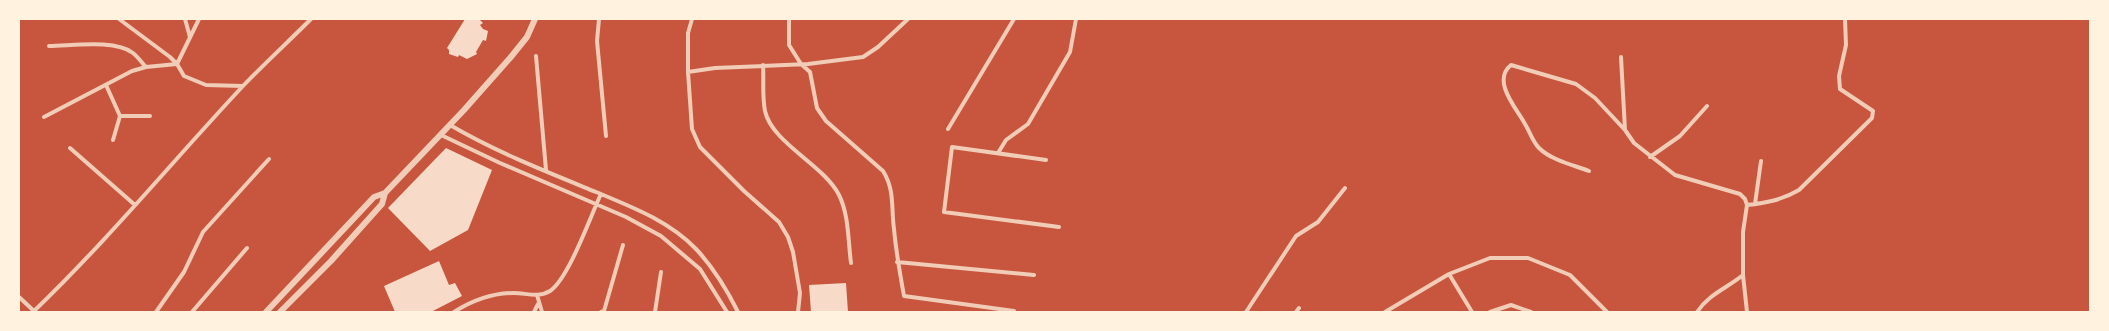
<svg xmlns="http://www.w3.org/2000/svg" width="2109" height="331" font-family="Barlow,sans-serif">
<rect width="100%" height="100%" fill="#c8553d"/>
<path fill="#f7dbc8" d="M465,19H479L483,23L480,25L483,29L488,31L486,41L483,40L476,52L477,54L467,59L459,55L458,57L449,54V50L447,48Z
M446,148L492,170L468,230L430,251L388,208Z
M439,261L449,285L455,283L462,296L431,312H395L384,286Z
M846,283L848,312H811L809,285Z"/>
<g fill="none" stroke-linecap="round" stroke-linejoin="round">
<path stroke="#f1ccb7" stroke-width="4" d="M119,19L170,57L177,64
M185,19L190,37
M199,19L177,64L184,76L206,85L243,86
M599,19L597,41L606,136
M789,19V45L801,64L810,72L817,108L826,121L883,171C895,190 891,208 894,229C896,251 900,274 904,296L1014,311
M49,46C71,46 115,39 133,53C138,57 142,63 146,67
M536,56L546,170
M1621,57L1625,130
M763,65C764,80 762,96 765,111C772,143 824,165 839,195C849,215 848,241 851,263
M688,72V33L692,19
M106,85L120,116L113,140
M120,116H150
M44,117L132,71L146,67L177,64
M450,125C496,152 547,172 596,192C632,207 669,221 696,249C713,267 727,290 738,312
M948,129L1014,19
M441,135L500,163L626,217L661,236L700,269L727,312
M70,148L135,205
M998,153L1006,140L1028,124L1070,52L1076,19
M1650,157L1680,136L1707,106
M1046,160L952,147L944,212L1059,227
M1589,171C1573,165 1551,160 1539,148C1533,142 1530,132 1525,124C1517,109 1491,81 1511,65L1576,84L1595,98L1625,130L1634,143L1675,175L1740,194L1745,199L1747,205L1743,232V275C1727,288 1709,294 1697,312
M1755,204L1761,161
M1747,205C1766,203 1782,200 1799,190L1872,118L1873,111L1840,89L1839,76L1846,45L1845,19
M897,262L1034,275
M1449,274L1472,312
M1743,275L1747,312
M537,295L542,312
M19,297L35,312
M33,312C107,241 172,162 242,87C264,64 288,42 311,19
M156,312L184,272L203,232L269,159
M192,312L247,248
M454,312C473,300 492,293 514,293C526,293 539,298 550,291C569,278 590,217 601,194
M534,312L538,304
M601,312L604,311L623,245
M655,312L661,272
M798,312L800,293L793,252L788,237L779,222L744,191L700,147L692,129L688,72L715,68L808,64L863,57L878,47L908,19
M1246,312L1296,236L1318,222L1345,188
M1296,312L1299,308
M1385,312L1449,274L1490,258H1528L1570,275L1607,312
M1490,312L1511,305L1531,312"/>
<path stroke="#f1ccb7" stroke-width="6" d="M266,312L374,197L385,193
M280,312L331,261L382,204L385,193L464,110L510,58L527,37L535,19"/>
</g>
<rect width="2109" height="331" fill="none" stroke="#fff3e0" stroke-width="40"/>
</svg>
